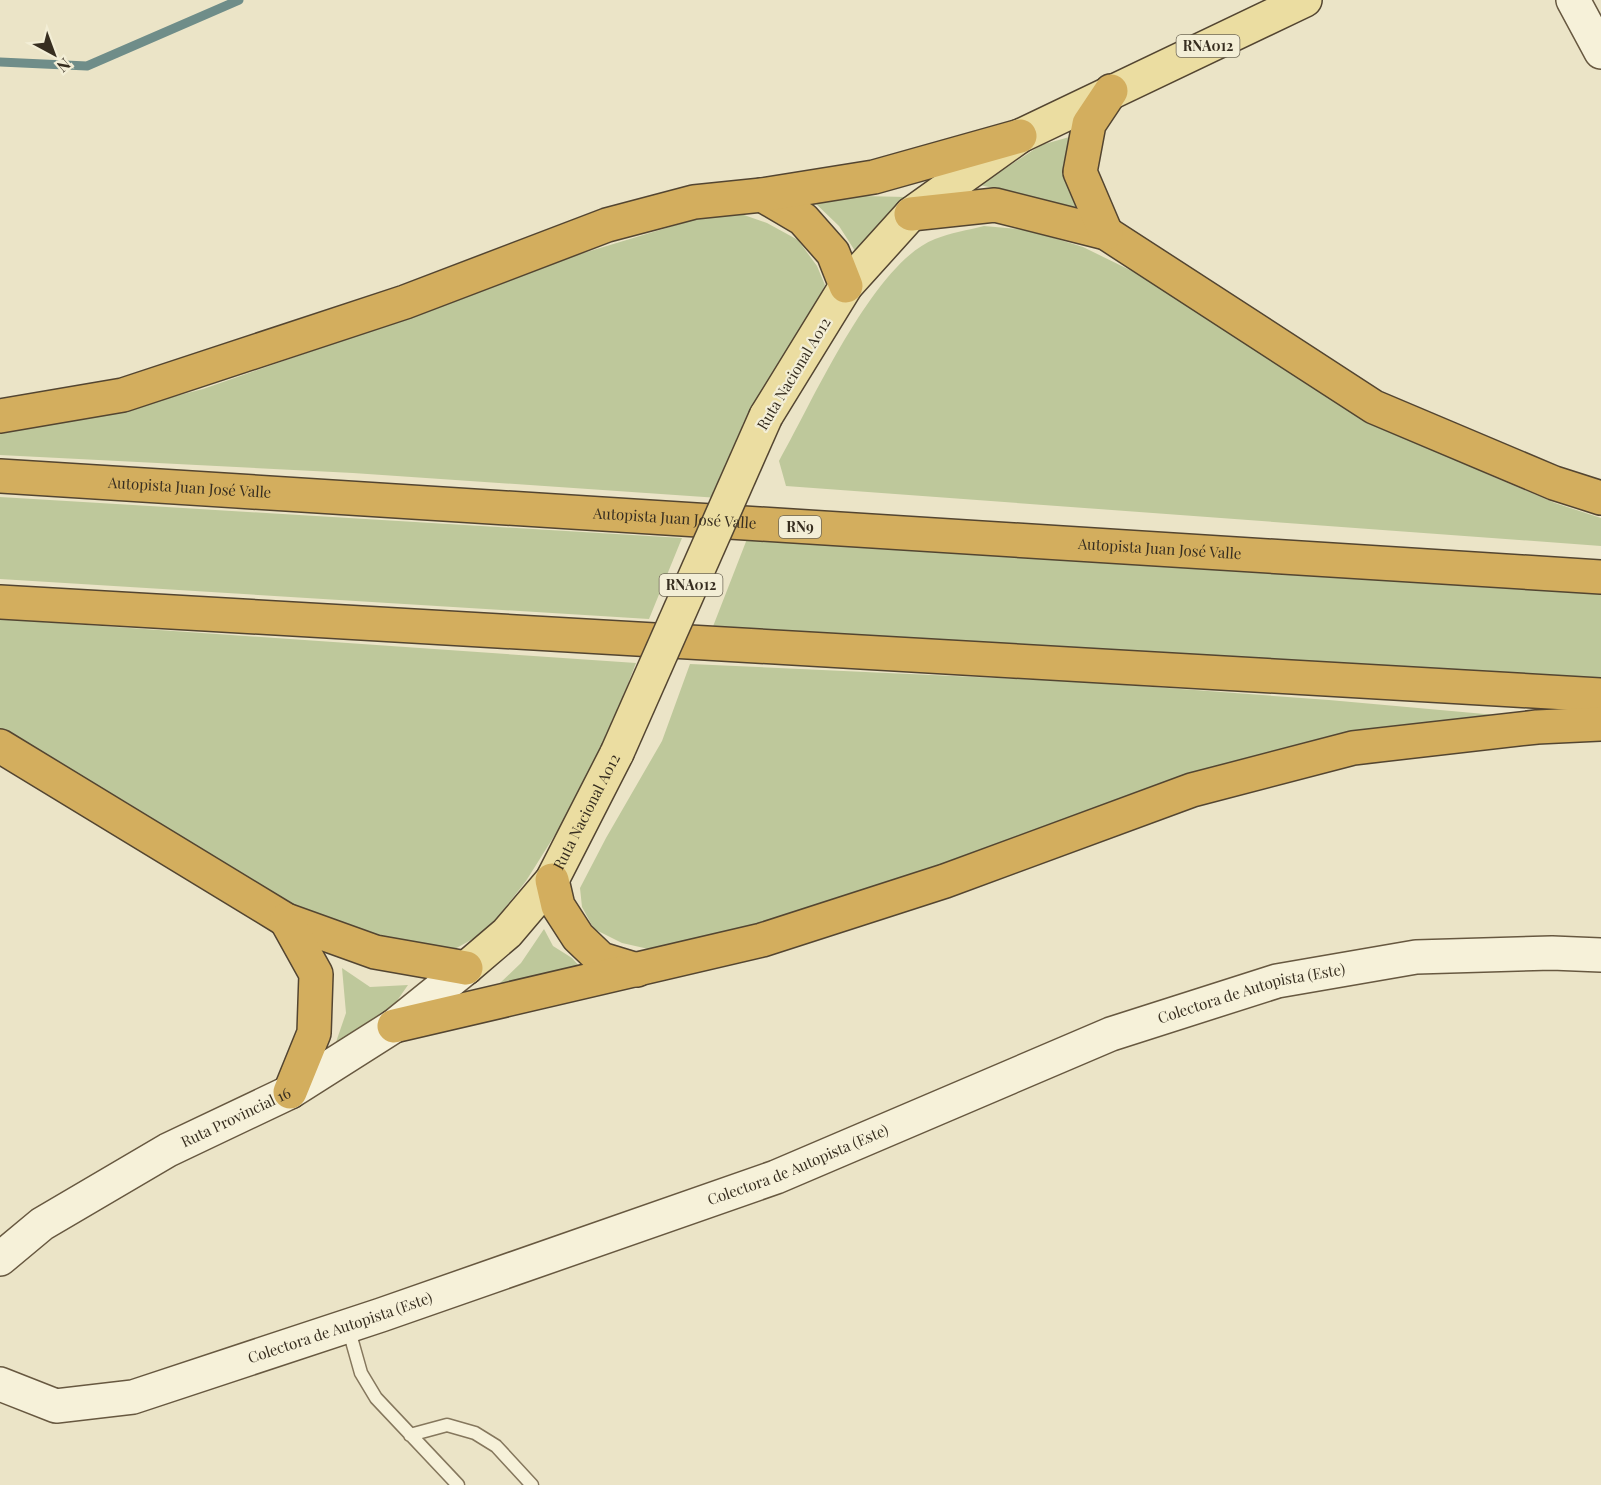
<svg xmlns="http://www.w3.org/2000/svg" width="1601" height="1485" font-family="'Playfair Display',serif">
<rect width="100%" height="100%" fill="#ebe4c7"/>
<path fill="#bec89b" d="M1073,136L1063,165L1077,211L1032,197L980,185L1041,145Z
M862,196L906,197L857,254L839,226L813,201Z
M716,213L744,215L767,223L798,240L817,266L825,285L719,498L353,473L0,455V433L91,418L203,389L395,322L557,261Z
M984,226L1028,230L1083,247L1189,299L1402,432L1489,475L1555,503L1601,518V546L786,486L779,461C812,403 873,263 935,239C950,233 968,230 984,226Z
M0,497L682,538L649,619L0,579Z
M747,539L1601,591V678L712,629Z
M0,619L636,663L606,740L563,822L526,881L487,931L453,950L419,945L339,927L281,901L216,864L128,803L0,730Z
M690,664L1086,682L1329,700L1518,717L1418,726L842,905L653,950L622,943L594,929L582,907L580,888L606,838L662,741Z
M544,929L553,946L572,958L580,967L499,984L521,963Z
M342,968L370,987L408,985L385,1018L335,1045L346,1013Z"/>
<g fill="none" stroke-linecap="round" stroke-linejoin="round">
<path stroke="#6f8d89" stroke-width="9" d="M0,62L87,66L239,0"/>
<g stroke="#85775d" stroke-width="15">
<path id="service" d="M348,1327L361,1373L376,1398L458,1485
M410,1435L447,1425L475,1433L496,1446L532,1485"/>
</g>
<g stroke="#675840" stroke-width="36">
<g id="secondary">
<path d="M1573,0L1601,52"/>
<path id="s1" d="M0,1259L42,1224L168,1150L290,1092L394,1026L466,968"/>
<path id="s2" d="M0,1384L56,1406L133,1397L381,1315L776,1177L1111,1034L1277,981L1416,957L1552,953L1601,955"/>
</g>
</g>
<g stroke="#534531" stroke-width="36">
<g id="primary">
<path d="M766,416L846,286L911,214L1020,136L1305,0"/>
<path id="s3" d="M466,968L507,933L552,880L617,753"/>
</g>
</g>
<g stroke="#534531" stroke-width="36">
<g id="motorway">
<path d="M762,195L803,219L833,253L846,286"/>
<path d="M911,214L995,205L1106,233L1374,407L1554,483L1601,498"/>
<path d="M1106,233L1080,172L1089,124L1111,91"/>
<path d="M0,416L123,395L405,302L607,225L694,202L762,195L874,177L1020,136"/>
<path id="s4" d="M0,476L1601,577"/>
<path d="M0,602L1601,695"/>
<path d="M0,746L286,920L375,952L466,968"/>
<path d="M552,880L558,906L578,937L601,959L637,970"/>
<path d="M286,920L316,974L314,1033L290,1092"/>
<path d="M394,1026L762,940L945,881L1192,790L1353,748L1537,727L1601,724"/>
</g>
</g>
<use href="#service" stroke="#f6f1d9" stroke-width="12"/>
<use href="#secondary" stroke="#f6f1d9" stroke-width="33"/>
<use href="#primary" stroke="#ebdda1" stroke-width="33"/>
<use href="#motorway" stroke="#d3ae5e" stroke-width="33"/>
<g stroke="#534531" stroke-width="36" stroke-linecap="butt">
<path id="primary-bridge" d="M617,753L766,416"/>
</g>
<use href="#primary-bridge" stroke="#ebdda1" stroke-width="33"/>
</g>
<g text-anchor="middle" stroke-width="4.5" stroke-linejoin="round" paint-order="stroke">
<g fill="#f3eed6" stroke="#6f6857" stroke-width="1.5">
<rect x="1176.5" y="35" width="63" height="22" rx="4.5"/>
<rect x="779" y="516" width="42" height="22" rx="4.5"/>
<rect x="659.5" y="574" width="63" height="22" rx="4.5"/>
</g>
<g font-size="14" font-weight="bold" fill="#372e20">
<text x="1208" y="51">RNA012</text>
<text x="800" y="532">RN9</text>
<text x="691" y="590">RNA012</text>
</g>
<g font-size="15" fill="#372e20" stroke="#f3eed6">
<text transform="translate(794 374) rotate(-59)" y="5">Ruta Nacional A012</text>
<text dy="5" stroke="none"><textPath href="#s4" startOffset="190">Autopista Juan José Valle</textPath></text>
<text dy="5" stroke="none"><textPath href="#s4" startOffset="676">Autopista Juan José Valle</textPath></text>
<text dy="5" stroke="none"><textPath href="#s4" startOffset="1162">Autopista Juan José Valle</textPath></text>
<text dy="5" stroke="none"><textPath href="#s3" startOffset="200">Ruta Nacional A012</textPath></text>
<text dy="5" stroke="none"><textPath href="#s2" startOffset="1328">Colectora de Autopista (Este)</textPath></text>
<text dy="5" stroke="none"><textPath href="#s1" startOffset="276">Ruta Provincial 16</textPath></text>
<text dy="5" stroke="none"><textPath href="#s2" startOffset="842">Colectora de Autopista (Este)</textPath></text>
<text dy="5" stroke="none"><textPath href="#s2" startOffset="356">Colectora de Autopista (Este)</textPath></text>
</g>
</g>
<g transform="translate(54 54) rotate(139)" stroke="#f3eed6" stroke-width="4.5" paint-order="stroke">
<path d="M0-4.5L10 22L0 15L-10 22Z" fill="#372e20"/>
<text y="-9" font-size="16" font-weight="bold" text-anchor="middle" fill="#372e20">N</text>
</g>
</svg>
